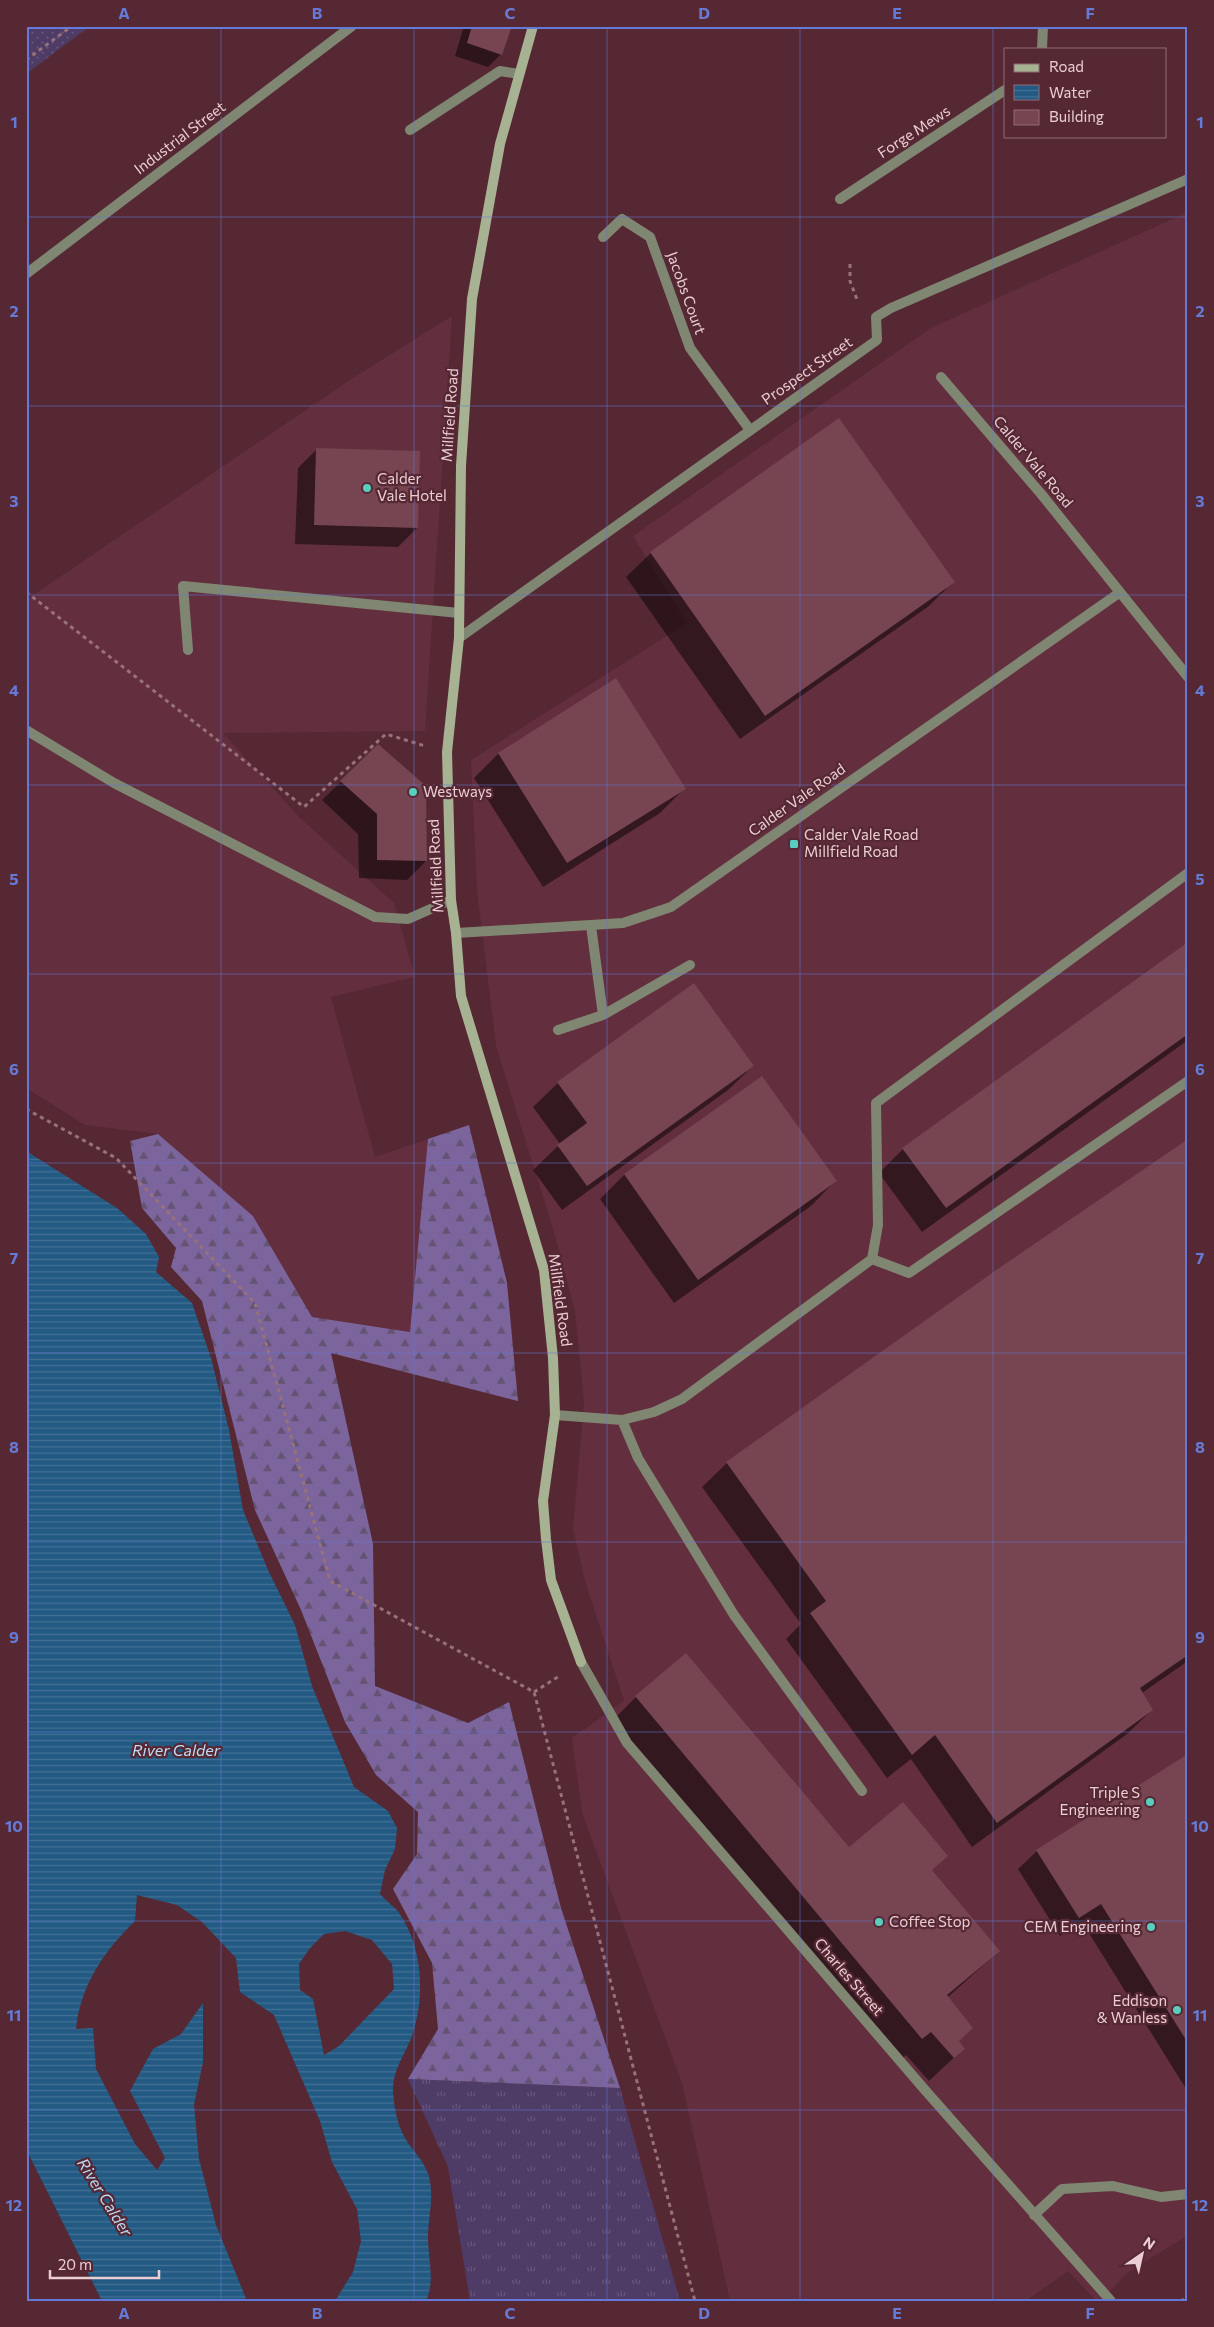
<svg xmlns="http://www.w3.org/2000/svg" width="1214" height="2327" font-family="Commissioner,sans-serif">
<defs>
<pattern id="grass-tufts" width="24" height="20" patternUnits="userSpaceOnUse" patternTransform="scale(1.25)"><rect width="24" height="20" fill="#4e3b66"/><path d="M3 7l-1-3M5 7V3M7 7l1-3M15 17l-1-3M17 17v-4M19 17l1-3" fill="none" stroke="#68567b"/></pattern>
<pattern id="forest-firs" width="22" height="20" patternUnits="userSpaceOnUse" patternTransform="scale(1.25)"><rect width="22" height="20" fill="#7c649c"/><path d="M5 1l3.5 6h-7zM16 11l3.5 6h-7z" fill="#645372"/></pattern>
<pattern id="garden-dots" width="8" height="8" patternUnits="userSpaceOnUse" patternTransform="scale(1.25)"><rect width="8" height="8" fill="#4e3b66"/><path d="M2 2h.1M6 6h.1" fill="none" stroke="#68567b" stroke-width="1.8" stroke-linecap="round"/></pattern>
<pattern id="water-rules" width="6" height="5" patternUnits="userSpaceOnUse" patternTransform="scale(1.25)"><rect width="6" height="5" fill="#235a83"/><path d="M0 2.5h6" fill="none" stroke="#437094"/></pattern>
</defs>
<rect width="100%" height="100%" fill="#552834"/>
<path fill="#632e3d" d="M1188,212V2235L1127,2273L1101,2301H1096L1068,2271L1026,2301H730L682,2083L582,1813L572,1738L624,1701L585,1581L573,1529L584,1403L575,1311L554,1232L496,1046L477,890L471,760L687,623L633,536L931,328Z
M452,316L425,731L223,733L298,816L394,903L415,977L331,997L375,1157L428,1139L411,1332L312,1317L253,1216L158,1134L85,1125L26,1088V600L350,380Z"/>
<path fill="url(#grass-tufts)" d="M408,2079L620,2088L680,2301H470L448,2167Z"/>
<path fill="url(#forest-firs)" d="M469,1125L507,1283L518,1401L331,1353L373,1544L375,1686L468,1723L509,1702L561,1908L620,2088L408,2079L438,2029L432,1963L393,1889L417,1854L418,1812L376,1775L345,1722L301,1610L255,1510L202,1301L171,1267L176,1248L142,1208L130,1141L158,1134L253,1216L312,1317L410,1332L428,1139Z"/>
<path fill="url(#garden-dots)" d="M26,26H90L26,74Z"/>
<path fill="url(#water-rules)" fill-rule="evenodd" d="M26,1151L117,1208L146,1234L159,1257L156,1272L192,1303L211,1358L229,1430L243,1510L268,1570L295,1625L312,1686L354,1787L388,1811L397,1828L395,1849L385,1870L380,1894C385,1900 392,1905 397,1910C424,1946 426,2001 410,2041C403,2057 392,2073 393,2091C394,2107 397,2124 405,2138C413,2152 425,2161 429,2177C434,2197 429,2214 428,2233C427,2256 436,2280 426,2301H335L353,2272L361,2241L357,2209L332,2162L320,2121L274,2015L240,1992L236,1958L202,1922L177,1905L137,1895L135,1921C104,1951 80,1986 76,2029L93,2028L96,2069L135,2144L157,2170L165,2158L130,2091L153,2049L181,2034L203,2003V2062L194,2105L199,2159L216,2225L247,2301H102L26,2149ZM345,1931L372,1940L392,1964L394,1989L339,2046L324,2055L313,1999L300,1990L299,1964L310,1948L324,1934Z"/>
<path fill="#0007" d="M464,26H510L501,54L488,67L455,56Z
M839,420L954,581L929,606L740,739L626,577L651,553Z
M317,449L417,528L398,547L295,544L298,468Z
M616,680L684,789L660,813L543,887L474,778L498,754Z
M378,746L426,861L407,880L359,878L358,834L322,800Z
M1188,944V1040L922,1232L879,1173L903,1149Z
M753,1066L728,1090L562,1210L533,1170L560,1144L533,1107L558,1083Z
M762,1078L835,1181L811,1206L674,1303L600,1199L624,1175Z
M1188,1141V1661L1142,1693L1152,1710L1127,1734L972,1847L911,1759L887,1778L786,1639L801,1624L702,1487L727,1463Z
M636,1697L848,1849L931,1871L999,1951L947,1998L958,2041L963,2049L929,2081L906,2055L897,2063L612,1721Z
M1188,1755V2092L1082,1922L1060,1936L1018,1869L1037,1851Z"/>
<path fill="#764551" d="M472,26H512L502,55L467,43Z
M839,418L955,582L765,716L650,552Z
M316,448L420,451L418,528L314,525Z
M616,678L686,789L567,863L498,753Z
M378,744L426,786L427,861L377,860V814L340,781Z
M1188,942V1034L946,1208L902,1148Z
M694,983L754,1066L587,1186L557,1145L587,1123L557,1082Z
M762,1076L837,1181L698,1280L624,1174Z
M1188,1139V1655L1140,1688L1153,1710L997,1823L935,1735L912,1755L810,1613L826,1601L726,1462L992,1273Z
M686,1653L849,1847L903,1802L948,1856L932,1870L1000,1951L947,1995L973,2028L959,2041L965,2049L954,2058L931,2032L922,2039L635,1696Z
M1188,1754V2043L1101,1904L1079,1918L1036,1850Z"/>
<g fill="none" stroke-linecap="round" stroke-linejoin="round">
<path stroke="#98727b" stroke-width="3" stroke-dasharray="4 4" stroke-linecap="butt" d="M26,60L72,26
M850,264V281L858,302
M26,592L304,807L386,734L425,746
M26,1109L116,1158L255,1303L330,1581L534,1692L695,2301
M534,1692L561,1675"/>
<path stroke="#7f8672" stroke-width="10" d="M188,650L183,586L459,613
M26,730L114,783L375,917L408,919L451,900
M591,926L603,1015L690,965
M558,1030L603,1015
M872,1259L909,1273L1188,1081
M555,1415L622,1420L654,1412L682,1399L872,1259L878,1225L876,1103L1188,873
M622,1420L638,1458L734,1615L862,1791
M581,1662L627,1743L925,2090L1111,2301
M1034,2215L1062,2189L1113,2186L1161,2197L1188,2194"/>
<path stroke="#7f8672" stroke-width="10" d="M1042,49L1043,26
M410,130L500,71L519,74
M840,199L1005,90
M603,237L622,219L650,237L690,348L750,430
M26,274L352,26
M941,377L1042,495L1188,677
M459,638L877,340L876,317L891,308L1188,179
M456,933L623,923L671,907L1119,593"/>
<path stroke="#a6b292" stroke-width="10" d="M533,26L500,144L472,299L461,466L459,638L447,752L451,900L456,933L461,996L544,1270L553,1358L555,1415L543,1501L546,1539L551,1580L581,1662"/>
<path stroke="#b7939b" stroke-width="4" stroke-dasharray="2.5 5" stroke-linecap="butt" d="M1182,2301L1188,2297"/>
</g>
<path fill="none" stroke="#657ad6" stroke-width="1" stroke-opacity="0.55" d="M221,26V2301M414,26V2301M607,26V2301M800,26V2301M993,26V2301M26,217H1188M26,406H1188M26,595H1188M26,785H1188M26,974H1188M26,1163H1188M26,1353H1188M26,1542H1188M26,1732H1188M26,1921H1188M26,2110H1188"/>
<g fill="#59cebf" stroke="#552834" stroke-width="2">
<circle cx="367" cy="488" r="5"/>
<circle cx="413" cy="792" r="5"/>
<rect x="789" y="839" width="10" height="10" rx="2.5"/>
<circle cx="1150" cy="1802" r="5"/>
<circle cx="879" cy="1922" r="5"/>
<circle cx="1151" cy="1927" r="5"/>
<circle cx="1177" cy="2010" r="5"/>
</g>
<g text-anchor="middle" stroke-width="4.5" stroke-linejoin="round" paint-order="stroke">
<g font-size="15" fill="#ebcdd3" stroke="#552834">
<text transform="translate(914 132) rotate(-33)" y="5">Forge Mews</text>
<text transform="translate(180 138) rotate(-37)" y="5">Industrial Street</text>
<text transform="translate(686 293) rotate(70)" y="5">Jacobs Court</text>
<text transform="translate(807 371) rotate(-35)" y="5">Prospect Street</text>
<text transform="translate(450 415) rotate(-86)" y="5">Millfield Road</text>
<text transform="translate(1033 462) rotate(50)" y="5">Calder Vale Road</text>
<text transform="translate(797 800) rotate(-35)" y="5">Calder Vale Road</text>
<text transform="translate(436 866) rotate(-93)" y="5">Millfield Road</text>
<text transform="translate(560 1300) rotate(82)" y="5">Millfield Road</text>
<text transform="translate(849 1977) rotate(49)" y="5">Charles Street</text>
</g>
<g font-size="15" fill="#ebcdd3" stroke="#552834" text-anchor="start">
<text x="377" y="484">Calder<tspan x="377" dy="17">Vale Hotel</tspan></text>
<text x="423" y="797">Westways</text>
<text x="804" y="840">Calder Vale Road<tspan x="804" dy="17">Millfield Road</tspan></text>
<text x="1140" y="1798" text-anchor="end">Triple S<tspan x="1140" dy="17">Engineering</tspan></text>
<text x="889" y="1927">Coffee Stop</text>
<text x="1141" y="1932" text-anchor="end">CEM Engineering</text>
<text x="1167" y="2006" text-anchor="end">Eddison<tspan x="1167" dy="17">&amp; Wanless</tspan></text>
</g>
<g font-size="16" font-style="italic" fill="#bedcf5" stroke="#552834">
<text x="176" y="1756">River Calder</text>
<text transform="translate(105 2197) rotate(58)" y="6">River Calder</text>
</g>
</g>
<rect width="1214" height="2327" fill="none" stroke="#552834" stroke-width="55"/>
<rect x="1004" y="48" width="162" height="90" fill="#552834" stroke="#916a74"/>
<rect x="1014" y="64" width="25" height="8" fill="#a6b292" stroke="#916a74"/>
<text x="1049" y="72" font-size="15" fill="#ebcdd3">Road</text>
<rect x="1014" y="85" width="25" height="15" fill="url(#water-rules)" stroke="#916a74"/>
<text x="1049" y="98" font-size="15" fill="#ebcdd3">Water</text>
<rect x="1014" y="110" width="25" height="15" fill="#764551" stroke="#916a74"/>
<text x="1049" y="122" font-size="15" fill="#ebcdd3">Building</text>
<g transform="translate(1142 2254) rotate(34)" stroke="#552834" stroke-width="4" paint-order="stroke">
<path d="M0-4L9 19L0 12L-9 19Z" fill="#ebcdd3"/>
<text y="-8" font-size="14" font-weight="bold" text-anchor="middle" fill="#ebcdd3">N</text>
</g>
<path d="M50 2270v8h109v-8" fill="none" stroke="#ebcdd3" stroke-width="2.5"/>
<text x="58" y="2270" font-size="15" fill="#ebcdd3" stroke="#552834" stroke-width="4" paint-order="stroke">20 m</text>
<rect x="28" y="28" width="1158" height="2272" fill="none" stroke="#657ad6" stroke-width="2"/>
<g font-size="16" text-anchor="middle" font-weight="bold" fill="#657ad6">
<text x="124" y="19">A</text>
<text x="317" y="19">B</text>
<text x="510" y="19">C</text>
<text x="704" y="19">D</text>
<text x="897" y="19">E</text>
<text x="1090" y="19">F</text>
<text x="14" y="128">1</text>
<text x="1200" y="128">1</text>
<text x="14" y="317">2</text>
<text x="1200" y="317">2</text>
<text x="14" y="507">3</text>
<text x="1200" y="507">3</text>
<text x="14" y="696">4</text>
<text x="1200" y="696">4</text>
<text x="14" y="885">5</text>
<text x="1200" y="885">5</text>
<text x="14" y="1075">6</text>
<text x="1200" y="1075">6</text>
<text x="14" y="1264">7</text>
<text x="1200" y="1264">7</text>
<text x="14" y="1453">8</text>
<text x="1200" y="1453">8</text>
<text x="14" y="1643">9</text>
<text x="1200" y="1643">9</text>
<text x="14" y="1832">10</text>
<text x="1200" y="1832">10</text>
<text x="14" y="2021">11</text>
<text x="1200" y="2021">11</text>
<text x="14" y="2211">12</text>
<text x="1200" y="2211">12</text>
<text x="124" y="2319">A</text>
<text x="317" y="2319">B</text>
<text x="510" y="2319">C</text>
<text x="704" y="2319">D</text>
<text x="897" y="2319">E</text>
<text x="1090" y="2319">F</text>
</g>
</svg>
